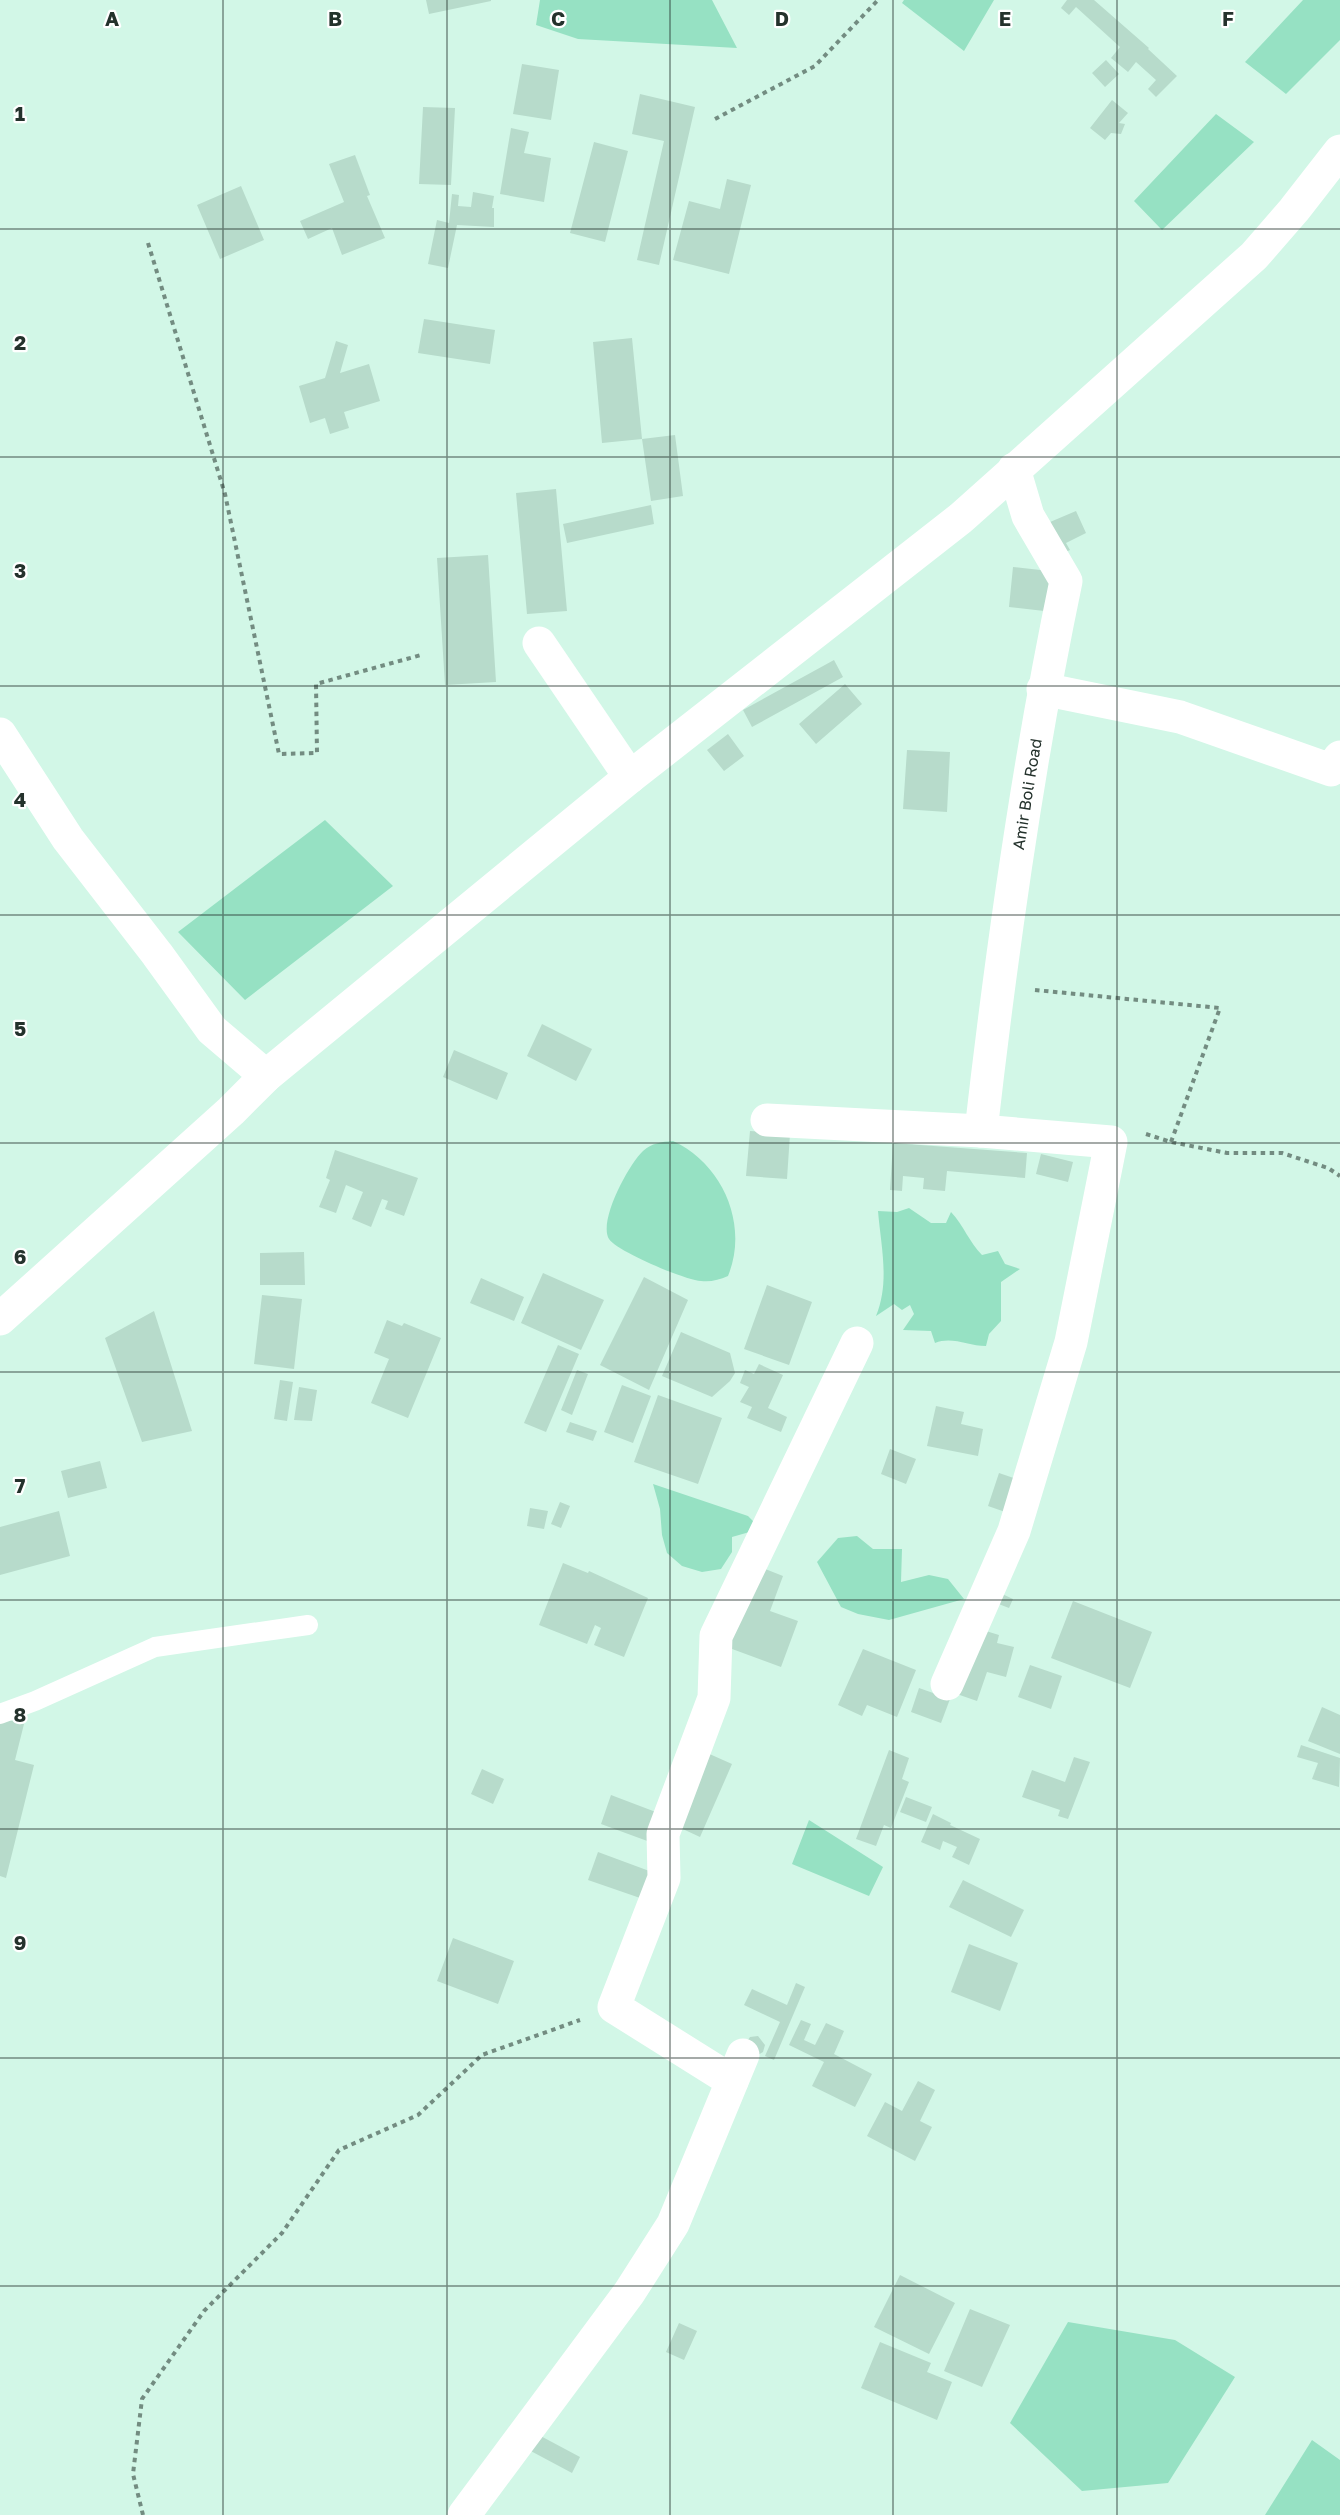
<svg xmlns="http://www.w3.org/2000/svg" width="1340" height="2515" font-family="'Golos Text',sans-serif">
<rect width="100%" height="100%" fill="#d2f7e7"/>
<path fill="#96e1c3" d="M540,0H712L737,48L578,39L536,25Z
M904,0H994L964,51L902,3Z
M1303,0H1340V40L1286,94L1245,62Z
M1216,114L1254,142L1162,230L1134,201Z
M325,820L393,886L245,1000L178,932Z
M673,1141C723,1164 749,1225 728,1276C719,1280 711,1282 701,1281C685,1280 618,1252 609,1239C598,1221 629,1164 643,1151C652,1143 661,1142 673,1141Z
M909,1208L931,1223H946L951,1212C964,1226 969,1242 982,1255L998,1251L1005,1264L1020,1269L1001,1282V1321L989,1334L986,1346C968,1346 952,1336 935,1343L931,1331L903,1330L914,1314L910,1305L902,1310L894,1304L876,1316C890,1282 881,1247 878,1211L897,1212Z
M653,1484L748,1516L754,1522L753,1531L732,1537V1552L721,1569L702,1572L682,1566L667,1553L662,1535L660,1509Z
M857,1536L873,1549H902L901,1582L929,1575L948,1579L964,1599L889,1620L858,1614L841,1607L817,1562L838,1538Z
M809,1820L883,1867L869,1896L792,1864Z
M1068,2322L1175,2340L1235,2377L1168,2483L1082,2491L1010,2423Z
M1312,2440L1340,2460V2515H1265Z"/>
<path fill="#b7dbcb" d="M426,0H491V1L429,14Z
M1067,0H1094L1149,48L1148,49L1177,76L1156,97L1148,89L1156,80L1136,62L1128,72L1111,58L1120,47L1076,7L1069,15L1061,8Z
M1106,60L1119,74L1105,87L1092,73Z
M522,64L559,70L551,120L513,114Z
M640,94L695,107L659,265L637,260L664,141L632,134Z
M1112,100L1128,113L1119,123L1125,124L1121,134L1111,133L1105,140L1090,128Z
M423,107L455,108L451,185L419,184Z
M511,128L529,132L524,153L551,158L544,202L500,194Z
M594,142L628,151L605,242L570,233Z
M355,155L370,195L367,196L385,238L342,255L332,228L308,239L300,221L344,202L329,164Z
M727,179L751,185L729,274L673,260L689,201L720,209Z
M241,186L264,240L220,259L197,205Z
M473,192L494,196L492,208H494V227L457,225L448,268L428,264L437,220L449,223L452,194L459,195L458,206L471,207Z
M424,319L495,330L490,364L418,353Z
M632,338L642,439L602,443L593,342Z
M336,341L348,345L340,373L369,364L380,401L344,412L349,428L330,434L325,418L310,423L299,386L325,378Z
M675,435L683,496L651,501L642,439Z
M556,489L567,611L527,614L516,493Z
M651,505L654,524L567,543L563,524Z
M1076,511L1086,533L1066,543L1070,550L1057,556L1043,525Z
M488,555L496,682L445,685L437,558Z
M1013,567L1058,572L1053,612L1009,607Z
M834,660L843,677L752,727L743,710Z
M845,684L862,704L816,744L799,724Z
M728,734L744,756L724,771L707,750Z
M907,750L950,752L947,812L903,809Z
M542,1024L592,1049L576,1081L527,1056Z
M454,1050L508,1073L497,1100L443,1077Z
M750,1131L790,1134L787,1179L746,1176Z
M893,1143L1027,1153L1025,1178L947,1171L945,1191L923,1189L924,1178L903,1176L902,1191L890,1190Z
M335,1150L418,1178L404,1216L385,1209L388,1201L382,1199L371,1227L352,1219L363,1192L346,1185L336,1213L319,1207L330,1180L326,1178Z
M1041,1154L1073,1162L1068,1182L1036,1174Z
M304,1252L305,1285H260V1253Z
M543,1273L604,1300L581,1350L521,1323Z
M644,1277L688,1300L649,1390L600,1365Z
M481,1278L524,1297L514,1321L470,1303Z
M767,1285L812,1302L789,1365L744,1349Z
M262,1295L302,1299L294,1369L254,1364Z
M154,1311L192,1431L142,1442L105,1338Z
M387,1320L402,1326L404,1323L441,1338L408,1418L371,1403L389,1359L374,1353Z
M681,1332L730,1353L735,1373L730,1381L712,1397L662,1376Z
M558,1345L579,1354L546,1432L524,1423Z
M759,1364L783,1375L768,1408L787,1417L781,1432L747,1418L752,1407L740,1402L749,1387L740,1383L745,1370L754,1374Z
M577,1370L588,1374L572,1415L561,1410Z
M280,1380L293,1382L287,1421L274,1419Z
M622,1385L651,1396L633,1443L604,1432Z
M299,1387L317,1390L312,1421L294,1420Z
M658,1395L722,1418L698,1484L634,1462Z
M936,1406L964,1412L961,1424L983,1429L978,1456L927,1446Z
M570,1422L597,1431L593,1441L566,1432Z
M890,1449L916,1459L906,1484L881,1474Z
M100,1461L107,1488L68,1498L61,1471Z
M999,1473L1022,1481L1011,1514L988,1506Z
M560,1502L570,1506L561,1528L551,1524Z
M530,1508L548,1511L544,1529L527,1526Z
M59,1511L70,1556L0,1575V1527Z
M563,1563L588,1573L589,1571L648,1598L624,1657L594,1645L601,1628L595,1625L587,1644L539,1625Z
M760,1567L783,1576L770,1611L798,1621L781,1667L724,1646Z
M1000,1593L1013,1599L1009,1608L996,1603Z
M1073,1601L1152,1632L1130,1688L1051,1658Z
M976,1628L999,1635L997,1643L1014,1647L1006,1677L987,1672L977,1701L954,1693Z
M863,1649L916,1670L897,1717L867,1705L862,1716L838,1705Z
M1030,1665L1062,1676L1051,1709L1018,1697Z
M919,1688L950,1699L941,1723L911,1712Z
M1322,1707L1340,1715V1754L1308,1741Z
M0,1718L24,1724L15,1760L34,1765L6,1878L0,1876Z
M1301,1745L1340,1758L1339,1787L1312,1779L1318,1763L1297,1757Z
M889,1750L909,1758L902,1779L909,1782L891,1828L884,1825L876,1846L856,1839Z
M705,1752L732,1764L700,1837L672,1824Z
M1074,1757L1090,1762L1068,1819L1058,1816L1060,1810L1022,1797L1032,1770L1065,1782Z
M482,1769L504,1779L493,1804L471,1794Z
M611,1795L661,1814L650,1842L601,1824Z
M906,1797L932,1807L926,1822L900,1812Z
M933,1814L951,1823L950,1825L980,1839L969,1865L952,1857L957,1847L943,1841L940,1850L921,1842Z
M598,1852L652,1872L643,1899L588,1880Z
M963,1880L1024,1910L1011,1937L949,1907Z
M453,1938L514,1961L498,2004L437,1981Z
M969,1944L1018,1963L1000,2011L951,1992Z
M796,1983L805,1987L774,2060L765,2056L780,2022L744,2005L752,1989L787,2005Z
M801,2020L811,2024L804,2040L815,2045L826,2023L844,2031L834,2054L872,2074L855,2107L812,2086L824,2062L789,2045Z
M758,2036L765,2045L763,2052L756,2056L746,2043L750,2037Z
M918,2081L935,2090L920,2121L932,2127L915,2161L867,2136L885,2102L902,2111Z
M900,2275L955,2303L929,2354L874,2327Z
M970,2309L1010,2325L982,2387L944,2371Z
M679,2323L697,2331L684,2360L666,2352Z
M880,2342L931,2363L927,2372L952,2382L937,2420L861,2388Z
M535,2433L580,2457L572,2473L527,2449Z"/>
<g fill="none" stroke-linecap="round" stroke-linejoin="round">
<path stroke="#738c81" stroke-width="4" stroke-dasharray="4.5 4.5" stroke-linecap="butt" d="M715,119L815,66L878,0
M148,243L225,494L279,754L317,753L316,684L421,655
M1035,990L1220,1008L1171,1142
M1146,1134L1171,1142L1227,1153H1282L1328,1168L1340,1176
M143,2515L133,2474L142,2399L204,2311L282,2233L339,2150L418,2115L482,2055L580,2020"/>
<path stroke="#fff" stroke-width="20" d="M0,1714L35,1701L155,1647L308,1625"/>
<g stroke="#fff" stroke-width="33">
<path d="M539,643L630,777"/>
<path d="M1043,689L1180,717L1331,770L1340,757"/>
<path d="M0,734L68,839L157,954L212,1030L266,1076"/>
<path d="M767,1120L981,1131L1111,1142L1071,1342L1014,1531L947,1684"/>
<path id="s1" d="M981,1131C1002,947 1028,762 1066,581L1028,516L1014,469"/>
<path d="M732,2081L614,2007L664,1878L663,1834L714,1698L716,1636L857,1343"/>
<path d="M464,2515L629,2293L673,2224L743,2055"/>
</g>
<path stroke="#fff" stroke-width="33" d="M0,1319L231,1111L266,1076L630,777L961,518L1254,256L1294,210L1340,151"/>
</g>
<path fill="none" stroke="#24322c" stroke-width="1.5" stroke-opacity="0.55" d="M223,0V2515M447,0V2515M670,0V2515M893,0V2515M1117,0V2515M0,229H1340M0,457H1340M0,686H1340M0,915H1340M0,1143H1340M0,1372H1340M0,1600H1340M0,1829H1340M0,2058H1340M0,2286H1340"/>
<g text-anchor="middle" stroke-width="4.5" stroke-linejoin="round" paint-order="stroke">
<g font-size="16" fill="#24322c" stroke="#fff">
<text dy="6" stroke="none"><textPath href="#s1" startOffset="340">Amir Boli Road</textPath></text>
</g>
</g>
<g font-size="20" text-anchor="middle" font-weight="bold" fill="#24322c" stroke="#fff" stroke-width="4.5" stroke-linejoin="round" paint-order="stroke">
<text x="112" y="26">A</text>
<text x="335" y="26">B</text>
<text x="558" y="26">C</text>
<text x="782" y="26">D</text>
<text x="1005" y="26">E</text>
<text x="1228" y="26">F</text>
<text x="20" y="121">1</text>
<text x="20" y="350">2</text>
<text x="20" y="578">3</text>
<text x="20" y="807">4</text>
<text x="20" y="1036">5</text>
<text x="20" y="1264">6</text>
<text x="20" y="1493">7</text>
<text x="20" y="1722">8</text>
<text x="20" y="1950">9</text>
</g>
</svg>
